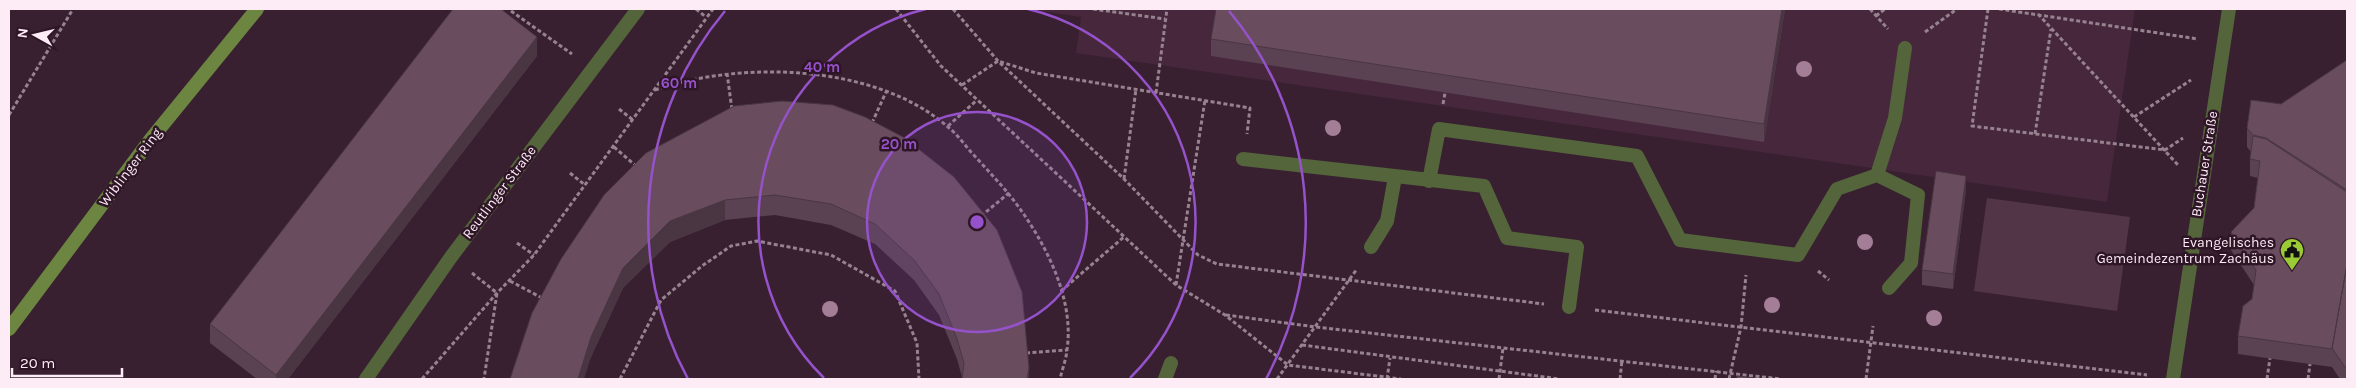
<svg xmlns="http://www.w3.org/2000/svg" width="2356" height="388" font-family="Karla,sans-serif">
<rect width="100%" height="100%" fill="#382030"/>
<path fill="#46273c" d="M1026,9H2135L2107,202L1076,53L1081,17Z"/>
<path fill="#533548" d="M1987,198L2130,217L2117,311L1974,291Z"/>
<g fill="none" stroke-linecap="round" stroke-linejoin="round">
<path stroke="#97828f" stroke-width="3" stroke-dasharray="4 2.5" stroke-linecap="butt" d="M696,9L706,17
M896,9L941,66L1176,285L1225,315L1288,365L1401,379
M953,9L998,61L1124,179L1198,255L1217,264L1544,304
M1093,9L1165,19
M1870,9L1888,29
M1988,9L1972,126L2165,150L2183,138
M1999,9L2198,39
M511,11L572,54
M2038,14L2179,166
M1876,16L1885,9
M1925,32L1957,9
M727,73L732,110
M962,85L998,61L1036,73L1250,108L1247,134
M655,90C742,60 876,64 948,127C957,134 964,144 971,152C990,173 1009,192 1025,216C1050,253 1074,303 1067,350C1066,360 1062,370 1060,379
M1156,93L1167,9
M1443,104L1445,93
M619,109L633,120
M9,115L73,9
M2134,117L2191,80
M872,123L886,92
M948,126L977,100
M2035,134L2051,29
M614,147L636,166
M570,173L585,185
M1124,179L1136,89
M981,216L1009,193
M517,243L534,255
M1818,271L1829,280
M472,273L497,293L484,379
M510,281L542,298
M1176,285L1205,100
M1061,291L1125,236
M1595,310L2147,375
M1226,315L1316,327L1781,379
M1302,345L1560,379
M1026,353L1067,350
M422,379L497,293L534,255L713,9
M620,379L661,300L702,266L731,246L757,241L831,255L895,291L917,343L919,379
M1277,379L1357,269
M1387,379L1390,358
M1499,379L1503,348
M1620,379L1622,360
M1715,379L1716,371
M1729,379L1741,327L1746,275
M1866,379L1873,326
M2267,379L2270,358
M2308,379L2310,364"/>
<path stroke="#54643b" stroke-width="14" d="M1243,159L1484,186L1507,238L1577,247L1569,307
M1429,181L1439,129L1637,156L1680,240L1798,255L1837,189L1877,175
M1371,247L1387,221L1395,177
M1889,288L1911,263L1918,195L1877,175L1895,118L1905,48
M2173,379L2229,9"/>
<path stroke="#54643b" stroke-width="14" d="M366,379L451,257L638,9
M1165,379L1171,363"/>
<path stroke="#6c8541" stroke-width="14" d="M9,329L151,139L257,9"/>
</g>
<g fill="#a47e96">
<circle cx="1804" cy="69" r="8"/>
<circle cx="1333" cy="128" r="8"/>
<circle cx="1865" cy="242" r="8"/>
<circle cx="1772" cy="305" r="8"/>
<circle cx="830" cy="309" r="8"/>
<circle cx="1934" cy="318" r="8"/>
</g>
<path fill="#5a4252" d="M1785,9L1764,142L1211,56V39Z
M537,56L288,379H257L210,343V324Z
M2347,60V379H2340L2332,367L2238,354V336L2252,299L2254,285L2231,250V232L2254,208L2258,178L2250,176V159L2251,152L2247,147V128Z
M782,101L1029,379L962,377L957,359L939,315L914,280L875,244L831,225L775,215L725,220L670,242L623,288L591,357L510,379Z
M1966,190L1953,289L1922,285V270Z"/>
<path fill="#4a3642" d="M1782,9H1785L1764,142V124Z
M537,37V56L288,379H276V375Z
M1966,176V190L1953,289V274Z
M725,200V220L670,242L623,288L591,357L584,379H578L591,337L623,268L670,221Z
M1029,368V379H1027Z"/>
<path fill="#694d5f" stroke="#4a3642" d="M453,9H501L537,37L276,375L210,324Z
M1216,9H1782L1764,124L1211,39Z
M2347,60V190L2266,138L2253,135L2247,128L2251,100L2281,104Z
M782,101L833,105L865,117L903,137L954,177L997,230L1022,292L1029,368L1027,379H962L964,363L957,339L939,294L914,260L875,224L831,204L775,195L725,200L670,221L623,268L591,337L578,379H510L532,313L561,259L604,195L646,153L734,106Z
M2253,136L2266,139L2347,192V264L2332,349L2238,336L2243,306L2252,299L2256,270L2231,232L2254,208L2260,161L2250,159Z
M1936,171L1966,176L1953,274L1922,270Z
M2347,265V370L2332,348Z
M1737,376L1761,379H1737Z"/>
<circle cx="977" cy="222" r="110" fill="#9552ca" fill-opacity=".12"/>
<g fill="none" stroke="#9552ca" stroke-width="2.5">
<circle cx="977" cy="222" r="110"/>
<path d="M824 378A219 219 0 0 1 926 9M1028 9A219 219 0 0 1 1130 378"/>
<path d="M688 379A329 329 0 0 1 725 11M1229 11A329 329 0 0 1 1266 379"/>
</g>
<defs>
<g id="civic-pin" transform="scale(1.25)"><path d="M0 17L-7.5 6A9.5 9.5 0 1 1 7.5 6Z" fill="#9acb34" stroke="#2e1626"/><path d="M-.6-6.5H3V-4.5H.6V-3L4-1V1h2V6H-6V1h2V-1L-.6-3ZM-1.2 2.5V6h2.4V2.5Z" fill="#111"/></g>
</defs>
<g fill-rule="evenodd">
<use href="#civic-pin" x="2292" y="250"/>
</g>
<g text-anchor="middle" stroke-width="5" stroke-linejoin="round" paint-order="stroke">
<g font-size="14" fill="#fdecf6" stroke="#2e1626">
<text transform="translate(2204 164) rotate(-81)" y="5">Buchauer Straße</text>
<text transform="translate(130 167) rotate(-53)" y="5">Wiblinger Ring</text>
<text transform="translate(499 192) rotate(-53)" y="5">Reutlinger Straße</text>
</g>
<g font-size="14" fill="#fdecf6" stroke="#2e1626" text-anchor="end">
<text x="2274" y="247">Evangelisches<tspan x="2274" dy="16">Gemeindezentrum Zachäus</tspan></text>
</g>
</g>
<circle cx="977" cy="222" r="8" fill="#9552ca" stroke="#2e1626" stroke-width="2.5"/>
<g font-size="15" text-anchor="middle" font-weight="bold" fill="#9552ca" stroke="#2e1626" stroke-width="5" stroke-linejoin="round" paint-order="stroke">
<text x="822" y="72">40 m</text>
<text x="679" y="88">60 m</text>
<text x="899" y="149">20 m</text>
</g>
<rect width="2356" height="388" fill="none" stroke="#fdecf6" stroke-width="20"/>
<g transform="translate(35 35) rotate(278)" stroke="#2e1626" stroke-width="4" paint-order="stroke">
<path d="M0-4L9 19L0 12L-9 19Z" fill="#fdecf6"/>
<text y="-8" font-size="14" font-weight="bold" text-anchor="middle" fill="#fdecf6">N</text>
</g>
<path d="M12 368v8h110v-8" fill="none" stroke="#fdecf6" stroke-width="2.5"/>
<text x="20" y="368" font-size="15" fill="#fdecf6" stroke="#2e1626" stroke-width="4" paint-order="stroke">20 m</text>
</svg>
